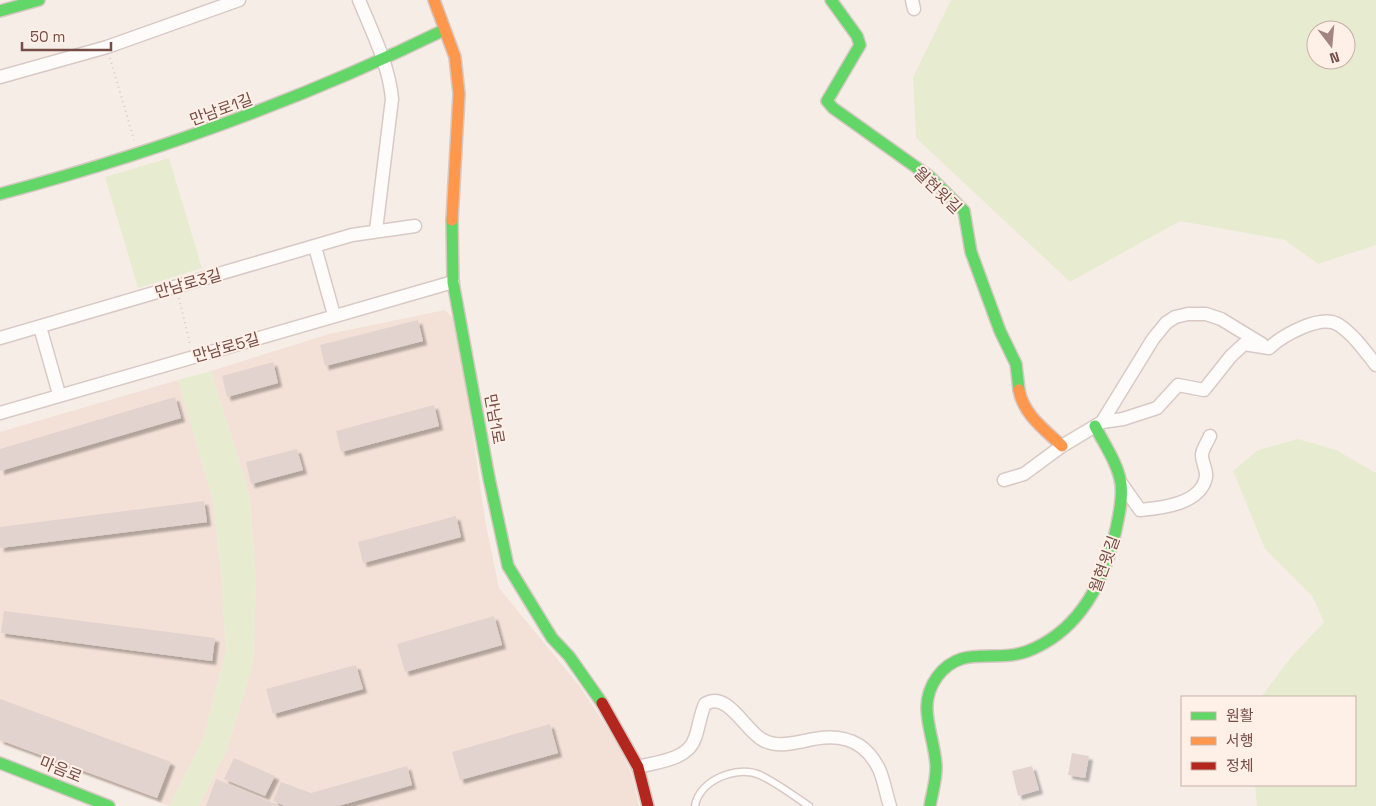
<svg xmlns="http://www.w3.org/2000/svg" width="1376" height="806" font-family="'Space Grotesk','Noto Sans KR',sans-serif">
<defs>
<filter id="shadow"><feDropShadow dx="4" dy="4" stdDeviation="1" flood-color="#0004"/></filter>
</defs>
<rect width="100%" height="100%" fill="#f7ede7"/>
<path fill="#f3e0d6" d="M445,310L457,322L485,520L499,588L581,688L619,746L632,775L639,806H199L227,749L253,663L256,582L250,497L211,371L329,334Z
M178,380L213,500L220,562L226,650L203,740L169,806L0,743V432Z"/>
<path fill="#e7ecd0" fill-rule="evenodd" d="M951,0H1376V245L1318,264L1285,240L1180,221L1070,282L916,138L913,77ZM1316,30H1346V60H1316Z
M169,158L202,268L138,288L105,177Z
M211,371L250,497L256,582L253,663L227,749L199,806H169L203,740L226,650L220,562L213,500L178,380Z
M1298,439L1336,450L1376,473V806H1257L1255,785H1355V697H1261L1292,656L1324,622L1312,596L1265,549L1233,471L1258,450Z"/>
<path fill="#e3d3ce" filter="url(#shadow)" d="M418,320L423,341L325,366L320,345Z
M273,362L278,383L227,397L222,376Z
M175,397L181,418L0,471V449Z
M434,405L439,426L341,452L336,431Z
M297,449L303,470L251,484L246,462Z
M204,501L207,522L0,548V527Z
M456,516L461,537L363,563L358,542Z
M4,611L215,638L212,661L1,633Z
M494,616L502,645L405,672L397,644Z
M356,665L363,689L273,714L266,689Z
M0,699L171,762L157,798L0,740Z
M550,724L558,753L460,780L452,752Z
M1072,753L1089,756L1085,778L1068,775Z
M234,758L275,776L265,796L224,779Z
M407,766L412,785L338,806H285L273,801L281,782L311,793Z
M1032,766L1039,790L1018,796L1012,771Z
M216,779L280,806H206Z"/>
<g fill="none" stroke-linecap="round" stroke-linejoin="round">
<g stroke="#d8c9c5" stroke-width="9">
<path id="lane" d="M695,806C699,780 737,765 760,775C777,783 794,796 809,806"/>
</g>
<g stroke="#d8c9c5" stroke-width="15">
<path id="street" d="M359,0C372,32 389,65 392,99L376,230
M912,0L914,9
M0,77L107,47L239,0
M315,247L334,315
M40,327L59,394
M0,338L352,235L415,226
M0,413L453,282
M1102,422L1153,339L1166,323L1175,317L1188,314H1206L1221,319L1262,344
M1004,480L1024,474L1062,446L1102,422L1123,419L1157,408L1178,385L1204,390L1231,356L1244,344L1269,348C1282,336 1321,313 1339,325C1354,335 1365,351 1376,365
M1121,483L1140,510C1162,508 1201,504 1206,477C1207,469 1201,461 1202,454C1203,448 1208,441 1210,436
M638,767C657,762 688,760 695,738C699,727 700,715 705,704C728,690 745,731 763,740C776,747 789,744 804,741C835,733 863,736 879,769C884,780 886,794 890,806"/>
</g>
<g stroke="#d7c8c3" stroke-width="14">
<path id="fast" d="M831,0L857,36L860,45L827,101L833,108L930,177L964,211L971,252L1000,331L1016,364L1019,390
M0,11L39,0
M0,194C154,153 301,100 444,30
M452,220L453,282L489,478L508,566L552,638L569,656L602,703
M0,763L109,806
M930,806C932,793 937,778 936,765C934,733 916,706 937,677C962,643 994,664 1028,651C1079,631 1103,584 1115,534C1118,519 1123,501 1121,485C1119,465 1104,444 1095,426"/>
</g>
<g stroke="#d7c8c3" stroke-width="14">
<path id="slow" d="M434,0L455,57L459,94L452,220
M1019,390C1023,414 1045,430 1062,446"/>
</g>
<g stroke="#d7c8c3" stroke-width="14">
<path id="jam" d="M602,703L638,767L648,806"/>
</g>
<path stroke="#d8cbc8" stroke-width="2" stroke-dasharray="1 4" stroke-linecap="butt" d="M110,58L134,140
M179,298L190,344"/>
<use href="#lane" stroke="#fefcfb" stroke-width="6"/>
<use href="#street" stroke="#fefcfb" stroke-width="12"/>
<use href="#fast" stroke="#63d668" stroke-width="11"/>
<use href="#slow" stroke="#ff974d" stroke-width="11"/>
<use href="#jam" stroke="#b3261e" stroke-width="11"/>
</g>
<g text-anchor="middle" stroke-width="4" stroke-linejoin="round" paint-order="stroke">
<g font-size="16" fill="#754d46" stroke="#fff0e7">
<text transform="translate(221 109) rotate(-20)" y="6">만남로1길</text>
<text transform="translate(938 190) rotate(44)" y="6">월현윗길</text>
<text transform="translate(188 283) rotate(-16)" y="6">만남로3길</text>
<text transform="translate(226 347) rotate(-16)" y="6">만남로5길</text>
<text transform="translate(495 419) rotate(80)" y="6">만남1로</text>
<text transform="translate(1104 564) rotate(-70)" y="6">월현윗길</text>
<text transform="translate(61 769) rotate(22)" y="6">마음로</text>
</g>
</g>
<rect x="1181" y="696" width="175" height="90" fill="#fff0e7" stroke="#c8afa7"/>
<rect x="1191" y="712" width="25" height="8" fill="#63d668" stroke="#c8afa7"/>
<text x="1226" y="721" font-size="15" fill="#754d46">원활</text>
<rect x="1191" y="737" width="25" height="8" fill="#ff974d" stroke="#c8afa7"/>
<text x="1226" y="746" font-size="15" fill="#754d46">서행</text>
<rect x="1191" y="762" width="25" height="8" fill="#b3261e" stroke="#c8afa7"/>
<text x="1226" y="771" font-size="15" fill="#754d46">정체</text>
<g transform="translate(1331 45) rotate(164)"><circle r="24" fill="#fff0e7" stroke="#c8afa7"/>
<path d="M0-4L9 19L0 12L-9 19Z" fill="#a2857e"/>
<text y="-8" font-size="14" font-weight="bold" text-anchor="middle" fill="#754d46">N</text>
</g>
<path d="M22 42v8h89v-8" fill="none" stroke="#754d46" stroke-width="2.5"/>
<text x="30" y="42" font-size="15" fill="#754d46" stroke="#fff0e7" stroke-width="4" paint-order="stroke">50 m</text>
</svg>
